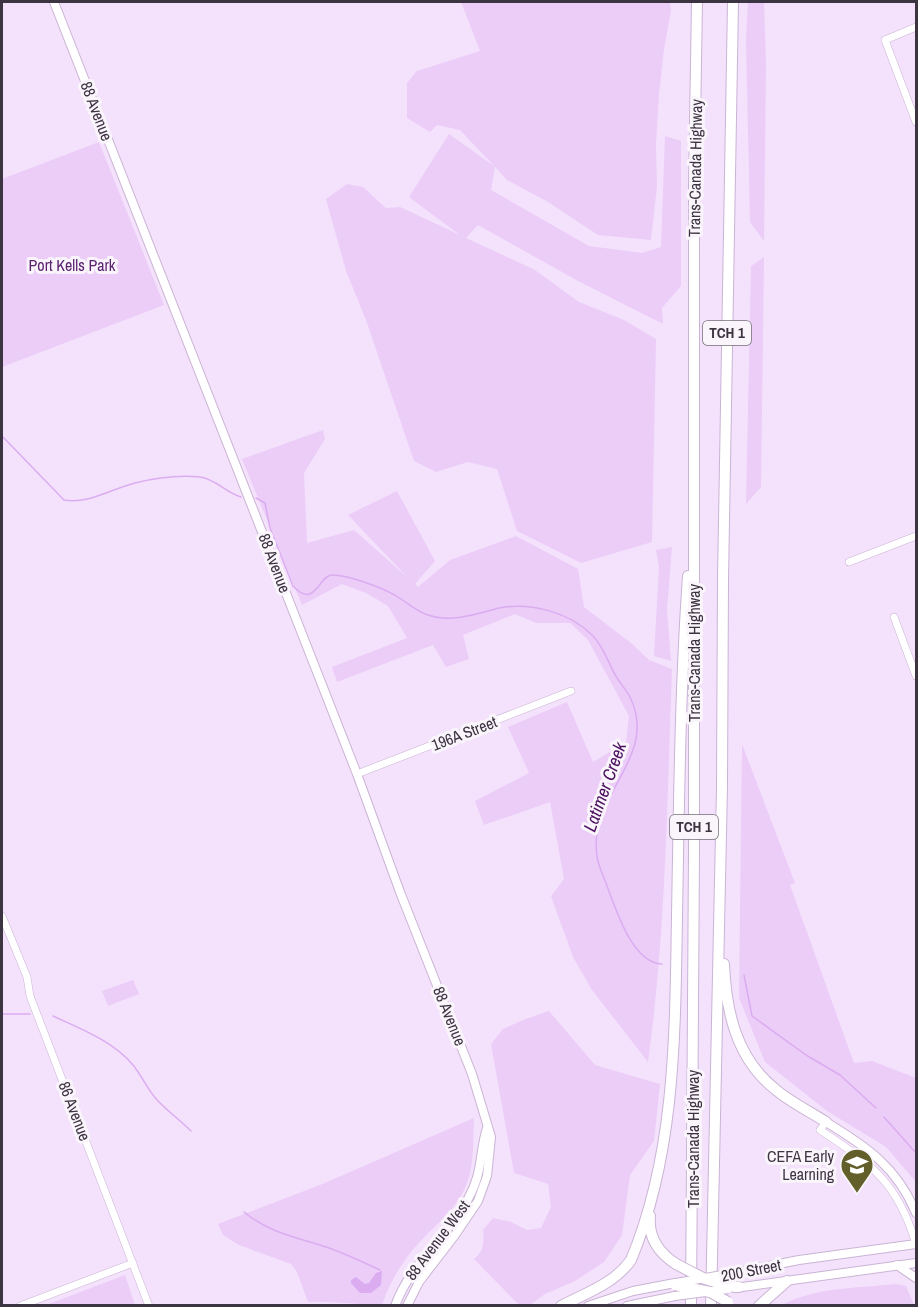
<svg xmlns="http://www.w3.org/2000/svg" width="918" height="1307" font-family="'Archivo Narrow',sans-serif">
<rect width="100%" height="100%" fill="#f4e2fc"/>
<path fill="#ebcdf8" d="M461,2H670L671,11L664,49L659,94L656,144L657,186L651,240L598,235L548,202L507,180L495,167L491,190L589,246L642,253L661,247L665,136L681,141V286L662,308L663,324L578,281L478,225L466,238L535,270L579,302L624,320L656,339L652,542L581,563L517,531L497,469L468,462L436,472L414,461L366,320L346,271L326,199L347,184L363,187L386,208L400,207L460,235L409,197L449,134L494,166L460,130L437,125L430,132L407,118V83L417,71L480,51Z
M748,2H764L766,64L764,241L750,222L746,40Z
M99,142L164,305L2,367V179Z
M764,257L761,487L746,504L751,266Z
M323,430L325,439L304,473L307,543L354,530L408,578L348,515L397,491L435,561L415,584L418,587L450,560L516,536L578,569L584,607L631,643L649,660L672,669C667,800 666,932 648,1062L592,990L573,957L551,896L564,879L550,802L484,825L475,801L529,773L508,727L567,702L593,762L626,742L629,716L588,640L570,623H536L515,614L463,635L469,659L446,667L433,645L337,682L332,667L407,638L388,606L366,593L342,584L302,605L242,459Z
M672,547L667,610L671,661L654,656L659,567L656,550Z
M742,744L795,883L790,885L854,1063L872,1061L916,1078V1182L886,1147L827,1111L765,1062L739,998Z
M133,980L139,994L108,1006L102,991Z
M549,1011L595,1065L660,1084L654,1141L630,1175L622,1235L604,1262L575,1281L545,1294L530,1305H519L474,1259C484,1252 484,1241 483,1230L493,1218L511,1222L527,1230L541,1228L551,1207L548,1184L514,1173L491,1044L503,1029L523,1020Z
M474,1118C473,1142 475,1172 462,1194C451,1214 431,1229 416,1246C401,1263 389,1284 382,1305C357,1305 333,1301 308,1302L297,1272L291,1264L239,1245L223,1235L218,1224L320,1185Z
M125,1275L135,1305H46Z
M896,1284L906,1286L914,1305H782C816,1287 858,1288 896,1284Z"/>
<path fill="#dbacf0" d="M382,1271L381,1285L371,1293H360L351,1283V1280L356,1277L365,1284L369,1283L376,1273Z"/>
<g fill="none" stroke-linecap="round" stroke-linejoin="round">
<path stroke="#dbacf0" stroke-width="1.5" d="M2,436L64,500C89,504 111,489 135,483C155,478 179,475 200,477C216,479 226,493 241,497
M256,498L265,503L270,528L293,586C315,610 319,575 332,575C349,575 387,589 401,599C410,605 418,612 428,615C451,623 476,614 499,608C530,602 569,612 592,635C603,645 609,665 617,678C621,684 626,690 630,697C656,750 604,785 597,833C596,840 596,849 597,856C598,866 604,877 607,886C616,909 632,963 662,964
M744,975L752,1016L806,1055L840,1075L876,1108
M2,1014H30
M53,1016C81,1029 113,1041 133,1065C143,1077 148,1092 160,1103C170,1113 181,1121 191,1131
M884,1117L916,1153
M244,1212C269,1233 299,1238 329,1248C346,1254 363,1262 380,1270"/>
<g stroke="#cab4d4" stroke-width="8">
<path id="minor" d="M916,27L885,40L916,122
M849,562L916,536
M894,617L916,676
M357,774L571,691
M2,916L27,977L30,996L149,1306
M826,1122L820,1130C870,1163 899,1183 916,1245
M20,1306L133,1263"/>
</g>
<g stroke="#cab4d4" stroke-width="10">
<path id="major" d="M54,2L357,774L400,892L472,1074L491,1137L487,1176L478,1201L455,1235L419,1282L407,1306
M826,1122C867,1147 897,1167 916,1213
M897,1265L916,1278
M728,1274L799,1260L916,1244
M735,1288L916,1263
M395,1306C410,1264 447,1237 468,1199C483,1173 479,1153 487,1128
M588,1306L633,1291L675,1283
M627,1306L675,1296"/>
</g>
<g stroke="#cab4d4" stroke-width="12">
<path id="highway" d="M724,964C726,1011 736,1058 775,1089C790,1102 809,1111 826,1122
M650,1216C648,1237 659,1253 676,1264
M728,1286L739,1287
M561,1306C586,1293 614,1284 631,1260C676,1152 675,1032 677,916C679,803 680,689 688,576
M691,1306L694,853V185L697,2
M711,1306L722,786L723,579L733,2
M759,1306L787,1281"/>
</g>
<use href="#minor" stroke="#fff" stroke-width="7"/>
<use href="#major" stroke="#fff" stroke-width="8"/>
<use href="#highway" stroke="#fff" stroke-width="10"/>
<g stroke="#cab4d4" stroke-width="10" stroke-linecap="butt">
<path id="major-bridge" d="M676,1283L728,1274
M675,1296L728,1289"/>
</g>
<g stroke="#cab4d4" stroke-width="12" stroke-linecap="butt">
<path id="highway-bridge" d="M676,1264L705,1279L728,1286
M675,1285L710,1292L728,1302"/>
</g>
<use href="#major-bridge" stroke="#fff" stroke-width="8"/>
<use href="#highway-bridge" stroke="#fff" stroke-width="10"/>
</g>
<defs>
<g id="school-pin" transform="scale(1.725)"><path d="M0 17L-7.5 6A9.5 9.5 0 1 1 7.5 6Z" fill="#625f2b" stroke="#f9f5fb"/><path d="M0-5L7-2L0 1L-7-2ZM-4 1L0 2.5L4 1V4Q0 6-4 4Z" fill="#fff"/></g>
</defs>
<g fill-rule="evenodd">
<use href="#school-pin" x="857" y="1165"/>
</g>
<g text-anchor="middle" stroke-width="6" stroke-linejoin="round" paint-order="stroke">
<g fill="#f9f5fb" stroke="#756e79" stroke-width="1.5">
<rect x="703" y="321" width="48" height="24" rx="4.5"/>
<rect x="670" y="815" width="48" height="24" rx="4.5"/>
</g>
<g font-size="15" font-weight="bold" fill="#3d3441">
<text x="727" y="338">TCH 1</text>
<text x="694" y="832">TCH 1</text>
</g>
<g font-size="16" fill="#3d3441" stroke="#f9f5fb">
<text transform="translate(97 111) rotate(69)" y="6">88 Avenue</text>
<text transform="translate(695 168) rotate(-89)" y="6">Trans-Canada Highway</text>
<text transform="translate(275 563) rotate(69)" y="6">88 Avenue</text>
<text transform="translate(694 653) rotate(-90)" y="6">Trans-Canada Highway</text>
<text transform="translate(464 733) rotate(-21)" y="6">196A Street</text>
<text transform="translate(450 1016) rotate(68)" y="6">88 Avenue</text>
<text transform="translate(75 1111) rotate(69)" y="6">86 Avenue</text>
<text transform="translate(693 1139) rotate(-90)" y="6">Trans-Canada Highway</text>
<text transform="translate(437 1240) rotate(-53)" y="6">88 Avenue West</text>
<text transform="translate(751 1270) rotate(-11)" y="6">200 Street</text>
</g>
<g font-size="16" fill="#5b2270" stroke="#f9f5fb">
<text x="72" y="271">Port Kells Park</text>
</g>
<g font-size="16" fill="#3d3441" stroke="#f9f5fb" text-anchor="end">
<text x="834" y="1162">CEFA Early<tspan x="834" dy="18">Learning</tspan></text>
</g>
<g font-size="18" font-style="italic" fill="#4c1161" stroke="#f9f5fb">
<text transform="translate(605 787) rotate(-70)" y="6">Latimer Creek</text>
</g>
</g>
<rect width="918" height="1307" fill="none" stroke="#3d3441" stroke-width="6"/>
</svg>
